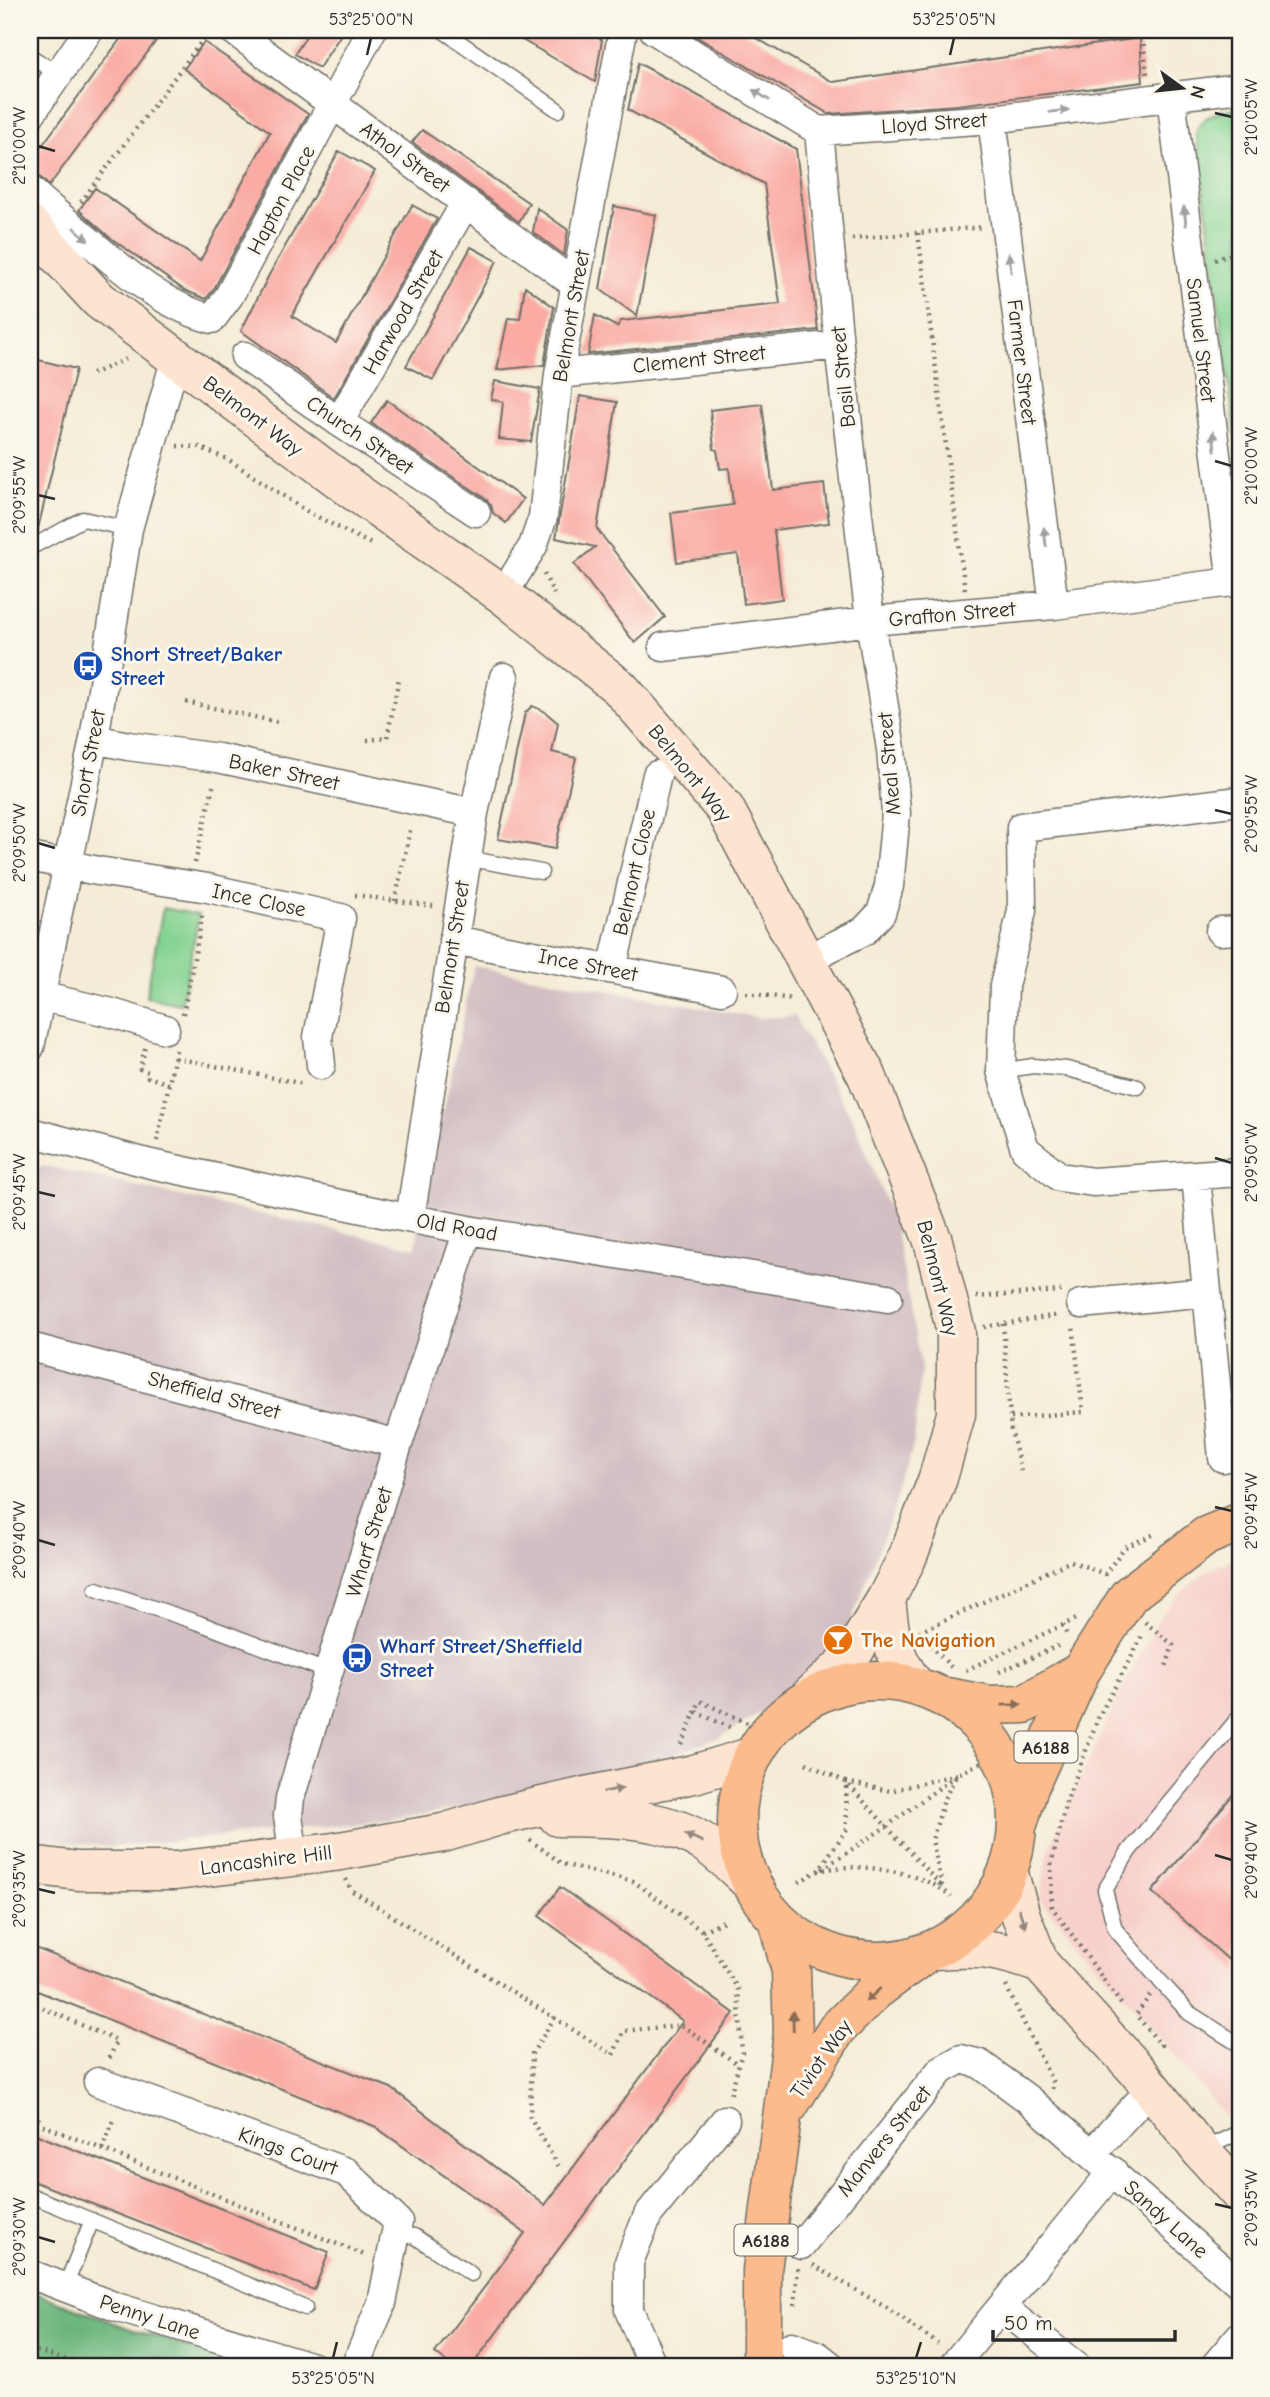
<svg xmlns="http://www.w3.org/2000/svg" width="1270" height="2397" font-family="'Comic Neue',sans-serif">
<rect width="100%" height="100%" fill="#fbf7ec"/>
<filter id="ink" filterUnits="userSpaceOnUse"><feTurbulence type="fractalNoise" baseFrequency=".0143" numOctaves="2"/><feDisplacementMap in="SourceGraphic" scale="14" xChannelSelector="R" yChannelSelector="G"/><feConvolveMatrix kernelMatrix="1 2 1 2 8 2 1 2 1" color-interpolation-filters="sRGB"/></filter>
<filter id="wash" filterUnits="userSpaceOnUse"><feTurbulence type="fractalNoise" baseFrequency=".00686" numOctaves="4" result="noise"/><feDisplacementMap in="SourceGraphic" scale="28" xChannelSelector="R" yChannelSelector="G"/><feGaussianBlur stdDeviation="1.57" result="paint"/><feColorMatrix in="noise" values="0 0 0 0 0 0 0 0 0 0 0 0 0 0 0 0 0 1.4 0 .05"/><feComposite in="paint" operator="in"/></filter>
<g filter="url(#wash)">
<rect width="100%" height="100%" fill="#f4ecd6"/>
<path fill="#f7d0cc" d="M1240,1555V2134L1148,2023L1040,1900L1048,1851L1120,1692L1160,1617L1181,1593L1205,1572Z"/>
<path fill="#d2bec3" d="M474,966L759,1018L794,1016L854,1122L895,1225L921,1368L914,1442L896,1505L849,1626L821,1675L721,1737L648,1764L470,1806L402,1819L108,1847L30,1838V1176L33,1170L44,1166L415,1248Z"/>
<path fill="#84d392" stroke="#587f5e" stroke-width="2" d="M1240,108V469L1196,131C1205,113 1222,110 1240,108Z
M163,908L199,915L181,1004L146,997Z"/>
<path fill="#6bb57c" stroke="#4b7054" stroke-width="2" d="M30,2291L131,2329L258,2367H30Z"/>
<g id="blocks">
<path fill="#f9aba4" d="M127,30H164L49,186L41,178L30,173V162Z
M310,30H344L319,68L295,54Z
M505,30H584L602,40L595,82Z
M685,30H742L833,82L1140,38L1143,82L957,105L829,114Z
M204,42L308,114L215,287L206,299L184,290L108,236L79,210L95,188L200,261L270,132L184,69Z
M638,63L796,149L818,330L588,354L595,315L617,327L621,321L780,304L764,184L628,110Z
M422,130L529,203L519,222L412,142Z
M339,151L375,171L292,316L336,343L412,205L437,219L334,398L241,331L269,275Z
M614,206L656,215L637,316L600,289Z
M537,208L568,230L564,255L533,232Z
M471,247L497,261L433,380L406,366Z
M525,286L554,307L544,365L497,370L508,318L520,319Z
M30,358L76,369L37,533L30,532Z
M495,381L540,389L531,442L499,439L503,402L491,399Z
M580,396L617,402L597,529L665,617L635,643L574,564L595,547L556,538Z
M387,400L523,499L506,523L493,513L491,505L485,498L371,423Z
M762,404L773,490L824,484L829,523L774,530L782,599L744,604L738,554L677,562L671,513L733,505L729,468L720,469L717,450L714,449L710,410Z
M532,706L544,711L558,723L552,752L576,758L555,849L498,839L525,713Z
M1240,1786V1970L1152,1892Z
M560,1887L734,2013L471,2367H453L435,2353L525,2233L374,2126L30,1988V1946L391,2088L545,2205L683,2021L539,1916Z
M30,2132L329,2252L314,2290L30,2180Z"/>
</g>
</g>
<g filter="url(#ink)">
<use href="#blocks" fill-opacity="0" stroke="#716f67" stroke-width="2"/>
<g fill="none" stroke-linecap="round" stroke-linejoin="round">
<g stroke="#716f67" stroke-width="17">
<path id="lane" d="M442,30L558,110
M30,56L58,74
M30,548L83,519L128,529
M466,858L541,872
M1001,1071L1033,1066L1067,1069L1138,1087
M96,1589L199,1623L329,1672
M1240,1716L1129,1851L1105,1890L1115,1929L1160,1981L1189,2013L1240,2045
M1202,2150L1240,2132
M30,2195L305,2308
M395,2235L414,2236L471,2274
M65,2287L92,2220"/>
</g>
<g stroke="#716f67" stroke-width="31">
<path id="street" d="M233,30L576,285
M654,30L819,131L992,119L1240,88
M1171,97L1232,582
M30,115L89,30
M992,119L1054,605
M30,190C44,204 60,216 75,229C116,264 159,305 212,319L229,296L372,30
M245,356L339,422L476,512
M559,374L839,345
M339,422L466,202
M503,595L533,546L543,517L559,374L623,30
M663,647L870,621L1054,605L1240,581
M94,739L128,746L218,758L474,813
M1240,801L1021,827L1022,911L1004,986L1001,1071L1025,1149L1060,1177L1093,1182L1240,1172
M30,857L98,871L208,888L341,918L318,1037L321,1065
M1220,931L1240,930
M453,940L722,990
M817,954L864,931L881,913L889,886L896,813L891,749L870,621L839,345L819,131
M612,969L657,775
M40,996L112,1013L165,1029
M30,1047L94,739L128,529L176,357
M30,1132L151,1164L382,1213L468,1230L888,1298
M1196,1177L1223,1458L1240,1451
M410,1218L474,813L504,677
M1081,1304L1207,1292
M30,1347L398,1444
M294,1857L288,1816L290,1798L398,1444L468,1230
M98,2082L346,2172L398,2222L382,2303L355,2367
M1091,2154L1150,2090
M801,2245L941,2070L961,2059L980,2064L1029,2100L1240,2285
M30,2274L116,2307L313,2367
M1003,2308L1077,2367
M792,2346L818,2356L832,2367
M653,2367L629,2310V2262L648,2215L725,2120
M952,2367L1113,2171
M1214,2367L1240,2336"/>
</g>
<g stroke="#716f67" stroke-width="41">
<path id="secondary" d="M30,225L99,300L357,493L503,595L620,688L725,809L867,1076L933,1241L956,1332V1414L938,1478L907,1558L886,1599L849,1660L811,1695
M886,1599C890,1636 891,1653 914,1684
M558,1817C607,1818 664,1815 706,1844C721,1854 735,1868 748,1880
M30,1865L78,1871H175L334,1852L443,1833L499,1816L590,1795L694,1774L750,1757
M1008,1871L1021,1916L1040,1964L1136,2069L1201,2151L1240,2194
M934,1950C980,1947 996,1948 1040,1964"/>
</g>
<g stroke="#716f67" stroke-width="41">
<path id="primary" d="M737 1821a140 140 0 1 1 280 0a140 140 0 1 1-280 0Z
M946,1697L989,1705L1024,1704L1081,1671
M1019,1821L1029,1787L1081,1671L1129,1595L1206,1536L1240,1522
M789,2105L837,2029L875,1991L922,1956
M762,2367V2270L793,2034L791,1971L778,1922"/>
</g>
<path stroke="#716f67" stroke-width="4.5" stroke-dasharray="2 5" stroke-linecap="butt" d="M1142,30L1147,74
M81,202L208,33
M918,233L965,590
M852,239L983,227
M1215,260L1240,251
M92,374L127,359
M177,446L199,447L229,460L306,511L373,545
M544,574L554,594
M186,702L282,723
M367,740L387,738L399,678
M195,863L214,783
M355,895L433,906
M395,901L411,826
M746,993L793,999
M183,1014L203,913
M145,1048L140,1069L149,1072L148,1077L170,1084
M175,1058L304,1084
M157,1141L176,1050
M976,1297L1061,1291
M1003,1324L1011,1430L1021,1471
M984,1327L1059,1315
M1011,1418L1083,1412L1073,1326
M1145,1622L1173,1645L1165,1670
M1063,1625L1067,1635
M919,1632L1071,1561L1105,1574L1125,1547L1155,1534
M926,1640L951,1667
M966,1670L1076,1619
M999,1672L1058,1646
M696,1712L734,1729
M681,1745L700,1701L754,1726
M806,1763L846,1782L942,1887
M530,1840L562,1864L633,1881L702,1931L738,1989L742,2052L730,2097
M822,1869L887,1826L958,1774L984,1761
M818,1871L847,1829L846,1782L890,1791L958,1774
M346,1879L351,1890L613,2055L624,2031L681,2025L739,2065
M799,1882C805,1879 812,1873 819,1871C852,1861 927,1871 951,1897
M942,1886L932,1840L945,1797L957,1775
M30,1904L42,1899
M702,1931L726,1920
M1006,1986L1053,2083L1052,2089
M1150,1995L1136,2015L1161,2045L1157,2048
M30,2002L117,2041L109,2059
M1121,2004L1052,1907L1051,1865L1066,1803L1099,1716L1140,1641L1142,1634
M555,2017L532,2054L530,2117L559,2167
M30,2035L33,2055L31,2091L40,2124
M30,2120L367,2256
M102,2149L115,2117
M813,2265L887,2308L938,2344
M795,2305L798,2268
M30,2312L35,2303
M30,2349L89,2367"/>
<use href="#lane" stroke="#fff" stroke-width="14"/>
<use href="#street" stroke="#fff" stroke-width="28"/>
<use href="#secondary" stroke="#fde4d1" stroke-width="38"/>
<use href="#primary" stroke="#fbbb8c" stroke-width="38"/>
</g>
<defs><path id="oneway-solid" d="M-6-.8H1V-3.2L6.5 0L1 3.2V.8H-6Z" transform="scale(1.75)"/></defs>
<g fill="#a0a0a0">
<use href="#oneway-solid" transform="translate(761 95) rotate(-148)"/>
<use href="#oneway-solid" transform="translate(1059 111) rotate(-7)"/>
<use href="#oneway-solid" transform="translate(1185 216) rotate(-97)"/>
<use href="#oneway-solid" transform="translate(81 234) rotate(41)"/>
<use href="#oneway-solid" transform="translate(1010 263) rotate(-97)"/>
<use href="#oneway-solid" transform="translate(1214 441) rotate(-97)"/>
<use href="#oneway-solid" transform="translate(1045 537) rotate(-97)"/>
</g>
<g fill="#896c57">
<use href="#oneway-solid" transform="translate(1012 1705) rotate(-1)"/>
<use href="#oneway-solid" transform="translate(873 1995) rotate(138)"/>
<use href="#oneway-solid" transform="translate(793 2021) rotate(-92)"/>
</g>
<g fill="#94887e">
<use href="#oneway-solid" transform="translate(613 1790) rotate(-11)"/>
<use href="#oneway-solid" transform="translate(694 1838) rotate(-156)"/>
<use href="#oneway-solid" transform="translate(1022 1918) rotate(71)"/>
</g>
</g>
<path fill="none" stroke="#2b2b2b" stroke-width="2.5" d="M367,55L371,38M950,55L954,38M1215,113L1232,117M38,146L55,151M1215,461L1232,466M38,495L55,499M1215,810L1232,814M38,843L55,848M1215,1158L1232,1163M38,1192L55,1196M1215,1507L1232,1511M38,1540L55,1545M1215,1855L1232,1860M38,1889L55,1893M1215,2204L1232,2208M38,2237L55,2242M333,2358L337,2342M916,2358L921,2342"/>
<defs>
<g id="bus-disc" transform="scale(1.575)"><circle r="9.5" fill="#1a4fb4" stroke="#fbf7ec"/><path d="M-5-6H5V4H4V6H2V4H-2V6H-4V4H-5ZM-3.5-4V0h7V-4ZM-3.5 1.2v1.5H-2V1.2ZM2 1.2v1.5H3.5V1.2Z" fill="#fff"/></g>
<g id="bar-disc" transform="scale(1.575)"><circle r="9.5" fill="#e8710a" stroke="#fbf7ec"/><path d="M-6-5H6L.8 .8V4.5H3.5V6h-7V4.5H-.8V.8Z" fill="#fff"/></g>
</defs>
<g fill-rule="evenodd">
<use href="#bus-disc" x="88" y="666"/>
<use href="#bar-disc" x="838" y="1640"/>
<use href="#bus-disc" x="357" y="1658"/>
</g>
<g text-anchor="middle" stroke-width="6" stroke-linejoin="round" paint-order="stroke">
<g fill="#fbf7ec" stroke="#696865" stroke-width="2">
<rect x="1014.5" y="1731.5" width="63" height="31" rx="5"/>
<rect x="734.5" y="2224.5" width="63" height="31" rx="5"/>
</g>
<g font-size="19" font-weight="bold" fill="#2b2b2b">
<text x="1046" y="1754">A6188</text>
<text x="766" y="2247">A6188</text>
</g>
<g font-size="21" fill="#2b2b2b" stroke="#fbf7ec">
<text transform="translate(934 123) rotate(-4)" y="7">Lloyd Street</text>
<text transform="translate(405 157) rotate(36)" y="7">Athol Street</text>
<text transform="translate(281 200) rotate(-62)" y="7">Hapton Place</text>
<text transform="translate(403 312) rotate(-60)" y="7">Harwood Street</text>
<text transform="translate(571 316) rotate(-80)" y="7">Belmont Street</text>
<text transform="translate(1201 340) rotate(83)" y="7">Samuel Street</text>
<text transform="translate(699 359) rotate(-6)" y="7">Clement Street</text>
<text transform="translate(1022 362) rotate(83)" y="7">Farmer Street</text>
<text transform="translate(843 377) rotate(-96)" y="7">Basil Street</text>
<text transform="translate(253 416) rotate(37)" y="7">Belmont Way</text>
<text transform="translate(360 435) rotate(34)" y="7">Church Street</text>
<text transform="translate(952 614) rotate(-5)" y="7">Grafton Street</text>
<text transform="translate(88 763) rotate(-79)" y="7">Short Street</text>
<text transform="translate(889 764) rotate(-95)" y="7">Meal Street</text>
<text transform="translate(284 772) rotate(12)" y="7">Baker Street</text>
<text transform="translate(690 773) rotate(51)" y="7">Belmont Way</text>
<text transform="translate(634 872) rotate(-77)" y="7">Belmont Close</text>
<text transform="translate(259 900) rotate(12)" y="7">Ince Close</text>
<text transform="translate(452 947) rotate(-81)" y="7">Belmont Street</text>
<text transform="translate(588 965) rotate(11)" y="7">Ince Street</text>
<text transform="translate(457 1227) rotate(10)" y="7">Old Road</text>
<text transform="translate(938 1278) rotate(76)" y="7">Belmont Way</text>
<text transform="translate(214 1395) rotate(15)" y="7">Sheffield Street</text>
<text transform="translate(369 1542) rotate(-73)" y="7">Wharf Street</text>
<text transform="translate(266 1860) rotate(-7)" y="7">Lancashire Hill</text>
<text transform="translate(821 2059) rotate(-55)" y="7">Tiviot Way</text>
<text transform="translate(884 2141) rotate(-51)" y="7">Manvers Street</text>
<text transform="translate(288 2151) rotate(20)" y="7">Kings Court</text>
<text transform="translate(1166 2219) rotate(42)" y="7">Sandy Lane</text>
<text transform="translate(150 2317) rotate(18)" y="7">Penny Lane</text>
</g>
<g font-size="21" font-weight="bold" fill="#164399" stroke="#fbf7ec" text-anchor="start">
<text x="111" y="661">Short Street/Baker<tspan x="111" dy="24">Street</tspan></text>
<text x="380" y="1653">Wharf Street/Sheffield<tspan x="380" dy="24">Street</tspan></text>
</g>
<g font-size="21" font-weight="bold" fill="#c56008" stroke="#fbf7ec" text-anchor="start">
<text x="861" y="1647">The Navigation</text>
</g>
</g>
<rect width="1270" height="2397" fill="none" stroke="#fbf7ec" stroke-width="77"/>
<g transform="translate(1182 88) rotate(105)" stroke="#fbf7ec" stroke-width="5" paint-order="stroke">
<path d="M0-5L12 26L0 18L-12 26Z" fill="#2b2b2b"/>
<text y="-10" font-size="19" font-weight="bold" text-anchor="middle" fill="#2b2b2b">N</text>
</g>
<path d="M993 2330v10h182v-10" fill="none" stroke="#2b2b2b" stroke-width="3.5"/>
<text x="1004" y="2330" font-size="21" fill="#2b2b2b" stroke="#fbf7ec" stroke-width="5" paint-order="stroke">50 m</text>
<rect x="38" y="38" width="1194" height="2320" fill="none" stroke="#2b2b2b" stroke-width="2.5"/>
<g font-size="18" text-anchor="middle" fill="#2b2b2b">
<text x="371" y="25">53°25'00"N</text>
<text x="954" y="25">53°25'05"N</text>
<text transform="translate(1251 117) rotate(-90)" y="6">2°10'05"W</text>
<text transform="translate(19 146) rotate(-90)" y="6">2°10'00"W</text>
<text transform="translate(1251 466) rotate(-90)" y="6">2°10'00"W</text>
<text transform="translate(19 495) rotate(-90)" y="6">2°09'55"W</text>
<text transform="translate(1251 814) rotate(-90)" y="6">2°09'55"W</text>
<text transform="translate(19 843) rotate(-90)" y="6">2°09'50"W</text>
<text transform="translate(1251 1163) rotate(-90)" y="6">2°09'50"W</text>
<text transform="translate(19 1192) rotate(-90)" y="6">2°09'45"W</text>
<text transform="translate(1251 1511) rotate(-90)" y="6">2°09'45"W</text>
<text transform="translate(19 1540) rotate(-90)" y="6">2°09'40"W</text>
<text transform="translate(1251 1860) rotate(-90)" y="6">2°09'40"W</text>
<text transform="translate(19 1889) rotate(-90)" y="6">2°09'35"W</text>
<text transform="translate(1251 2208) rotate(-90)" y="6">2°09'35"W</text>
<text transform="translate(19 2237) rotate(-90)" y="6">2°09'30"W</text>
<text x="333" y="2384">53°25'05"N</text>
<text x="916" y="2384">53°25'10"N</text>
</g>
</svg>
